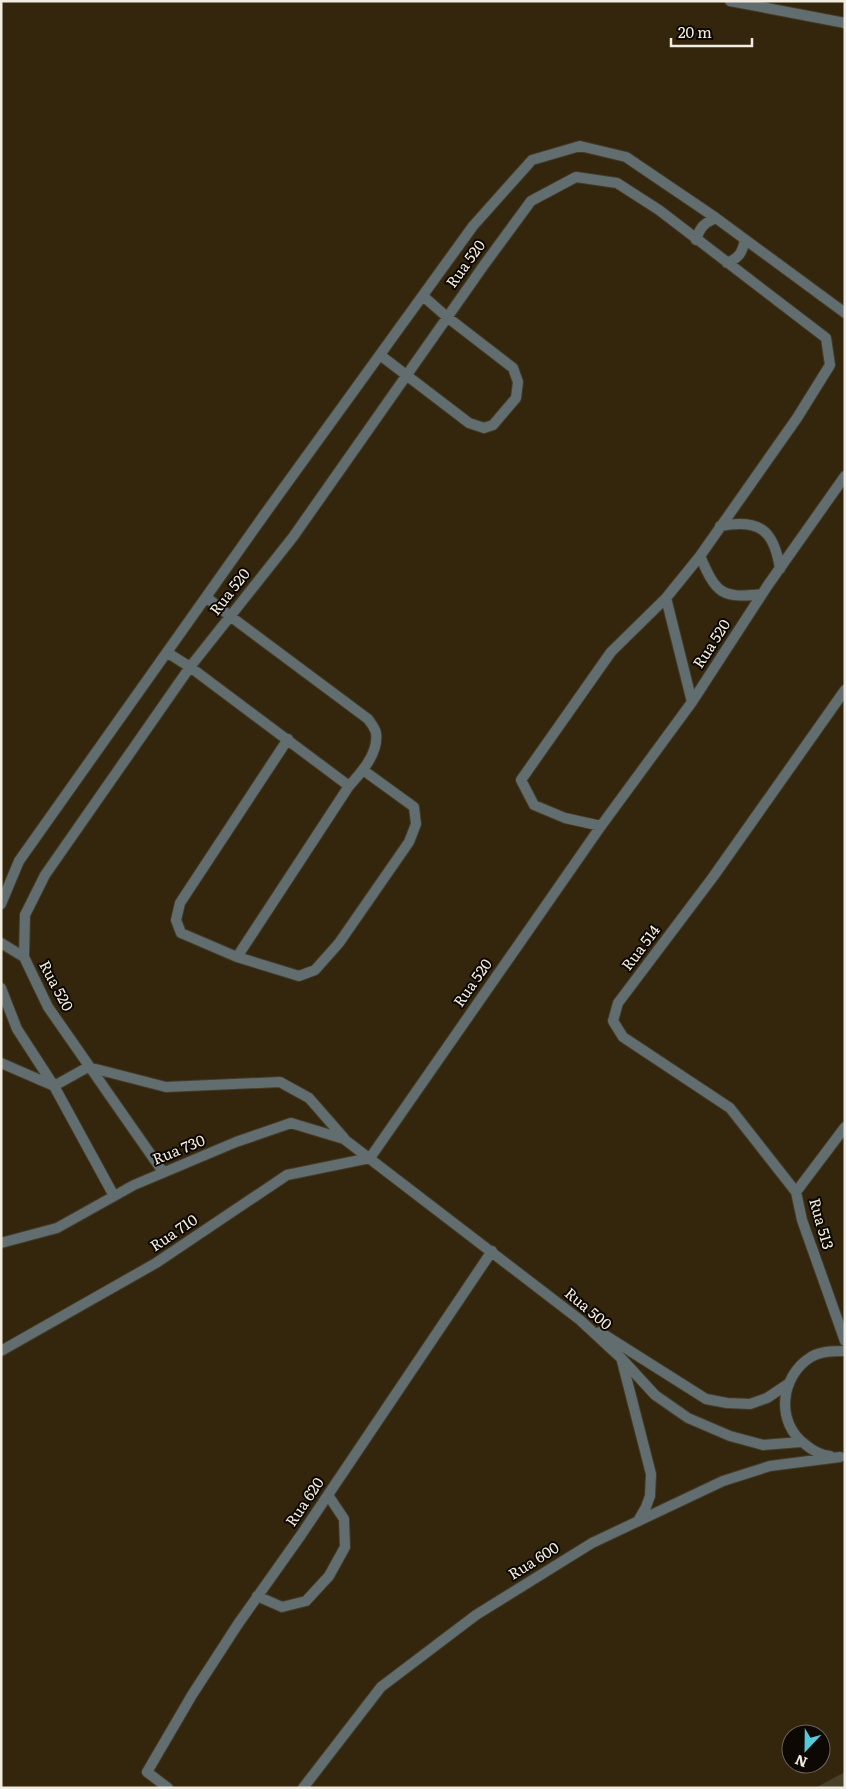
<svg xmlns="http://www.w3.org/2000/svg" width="846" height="1789" font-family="Literata,serif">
<defs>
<filter id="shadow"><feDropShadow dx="4.5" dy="4.5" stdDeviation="0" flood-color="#0009"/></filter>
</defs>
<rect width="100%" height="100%" fill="#271e0b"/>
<path fill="#33260c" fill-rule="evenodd" d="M1,1H845V1788H1ZM791,1734H821V1764H791Z"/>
<path fill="#4a3f2c" filter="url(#shadow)" d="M845,1772V1788H815Z"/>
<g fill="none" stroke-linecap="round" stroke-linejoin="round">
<g stroke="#433b29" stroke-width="12">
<path id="service" d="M730,1L845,23
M696,240C700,227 704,223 716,218
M727,263C739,258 742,253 745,240
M380,355L469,423L484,428L493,425L516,398L518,382L513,368L447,317L423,296
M720,526C759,519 774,529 780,569
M700,556C716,593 721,599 762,594
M206,597L230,616L368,719C371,723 375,728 376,733C379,753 361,773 349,786L237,957
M666,598L692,702
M168,653L190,667L349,786
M288,739L180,903L176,920L181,933L237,957L299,976L315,970L339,943L409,842L416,824L414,807L363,770
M1,904L19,861L264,515L473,226L532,160L580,146L626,157L716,218L845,313
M1,943L24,957
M1,988L17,1029L54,1086L114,1196
M1,1063L54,1086L88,1067L166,1087L280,1082L309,1098L344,1138
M845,1127L796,1192L802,1220L845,1341
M370,1158L601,826L692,702L768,585L845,476
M163,1172L48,1007L24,957L25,915L45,875L190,667L293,537L484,265L531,201L576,177L617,183L659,210L826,338L830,365L797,418L700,556L666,598L611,652L521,780L534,805L565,818L601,826
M796,1192L730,1108L623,1037L613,1021L618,1003L713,877L845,690
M1,1243L57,1228L134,1185L236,1142L291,1123L344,1139L580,1320L621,1358L655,1395L688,1418L730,1436L763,1445L801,1442
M600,1332L706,1399L727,1403L750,1404L767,1398L788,1384
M1,1351L156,1263L287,1175L370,1158
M622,1361L651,1474L650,1496L646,1507L638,1521
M830,1456C821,1455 813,1451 806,1445C775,1423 780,1376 811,1357C821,1351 833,1351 845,1351
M257,1596L282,1607L306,1601L329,1576L345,1547L344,1519L328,1495
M168,1788L147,1772L192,1695L238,1624L301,1535L492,1251
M303,1788L381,1687L476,1615L592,1543L723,1481L770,1466L840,1457"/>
</g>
<use href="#service" stroke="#616d6f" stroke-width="10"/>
</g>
<g text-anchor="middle" stroke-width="4" stroke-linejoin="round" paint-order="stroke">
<g font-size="15" fill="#f2ece0" stroke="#0d0803">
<text transform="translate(466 264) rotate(-54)" y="5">Rua 520</text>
<text transform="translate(230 592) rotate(-52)" y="5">Rua 520</text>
<text transform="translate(712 644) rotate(-57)" y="5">Rua 520</text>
<text transform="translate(641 948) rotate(-53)" y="5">Rua 514</text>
<text transform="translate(473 983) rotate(-55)" y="5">Rua 520</text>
<text transform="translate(56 986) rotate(62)" y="5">Rua 520</text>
<text transform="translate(179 1150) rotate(-22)" y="5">Rua 730</text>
<text transform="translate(821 1224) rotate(74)" y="5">Rua 513</text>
<text transform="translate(174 1233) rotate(-34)" y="5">Rua 710</text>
<text transform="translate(588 1309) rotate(40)" y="5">Rua 500</text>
<text transform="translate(305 1502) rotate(-56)" y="5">Rua 620</text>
<text transform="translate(534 1561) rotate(-32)" y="5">Rua 600</text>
</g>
</g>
<rect width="846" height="1789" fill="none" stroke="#f2ece0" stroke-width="5"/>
<g transform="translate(806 1749) rotate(202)"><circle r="24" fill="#0d0803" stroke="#69635b"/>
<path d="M0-4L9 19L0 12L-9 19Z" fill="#53cbdb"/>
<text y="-8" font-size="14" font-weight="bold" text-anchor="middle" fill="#f2ece0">N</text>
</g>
<path d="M671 38v8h81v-8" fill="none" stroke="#f2ece0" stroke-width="2.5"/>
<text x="678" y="38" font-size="15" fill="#f2ece0" stroke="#0d0803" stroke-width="4" paint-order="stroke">20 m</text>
</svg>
